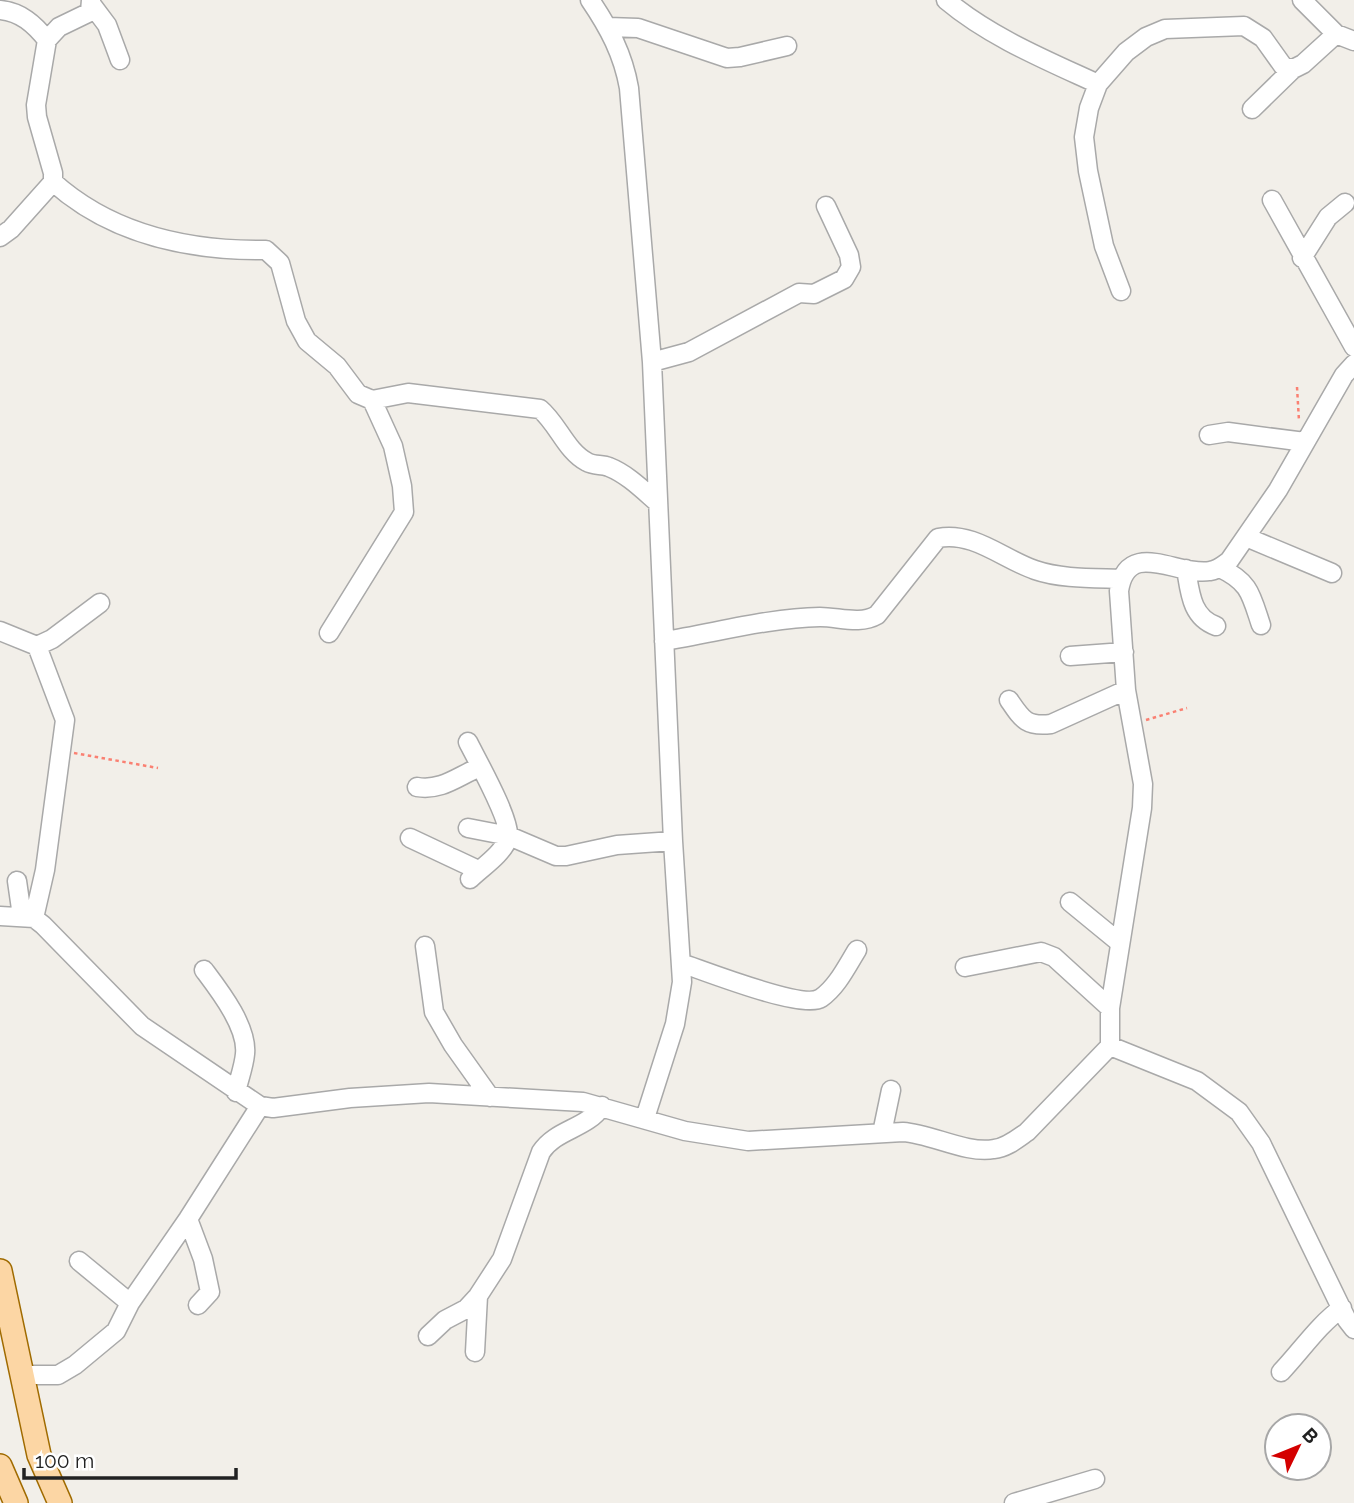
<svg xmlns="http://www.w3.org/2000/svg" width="1354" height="1503" font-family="Raleway,sans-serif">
<rect width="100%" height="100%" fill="#f2efe9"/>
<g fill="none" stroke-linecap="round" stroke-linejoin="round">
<g stroke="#a9a9a9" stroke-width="21">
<path id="minor" d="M590,0C609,28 623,54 629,88L652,362L673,841L682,982L675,1024L645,1118
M946,0C990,37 1046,60 1098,84
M1302,0L1336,34L1354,41
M92,5L107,25L120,60
M0,10C21,12 34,24 47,40
M608,27L638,28L727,58L740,57L787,46
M1252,109L1293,69
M53,182C111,234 189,251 266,250L280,263L296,321L307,341L337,366L358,394L372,400L408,393L540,409C558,424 566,451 587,462C594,466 602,464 609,467C627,474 643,490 658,503
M1272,200L1354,347
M0,237L11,229L53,182V173L37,117L36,105L47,40L59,27L90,12L91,0
M1302,258L1328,217L1345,203
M1121,291L1104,246L1088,171L1084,137L1089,108L1098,84L1126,52L1146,37L1165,29L1244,26L1263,38L1283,66L1293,69L1303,64L1336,34
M652,362L689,352L799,293L814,294L844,279L851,267L849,255L826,206
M1209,435L1228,432L1305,442
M1246,537L1332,573
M1220,568C1250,582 1251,595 1261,625
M1186,569C1190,592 1191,617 1216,626
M0,631L37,646L52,639L100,603
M329,633L404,512L402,486L393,446L372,400
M664,641C715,633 768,618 820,617C839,617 860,625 877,615L938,538C973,531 1003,559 1035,570C1061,579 1093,578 1121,579
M1070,656L1124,652
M1009,700C1022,719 1026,727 1051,724L1126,690
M468,742C477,760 512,822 508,838C503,854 481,868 470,879
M417,787C442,791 458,776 480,767
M468,828L509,836L556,856H566L617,845L673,841
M410,838L478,870
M17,881L22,916
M1070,902L1120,943
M0,916L34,918L43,925L142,1026L260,1106L273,1108L350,1098L429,1093L583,1102L685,1131L748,1141L903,1132C932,1134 966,1154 994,1149C1006,1148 1017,1139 1027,1132L1110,1046V1008L1142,808L1143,784L1126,690L1119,591C1127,537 1178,577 1210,571C1218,570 1223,565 1229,561L1278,490L1344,375L1354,364
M34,918L45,870L65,720L37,646
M425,946L434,1012L453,1045L490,1097
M681,963C705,971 803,1010 821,998C837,987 847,966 857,950
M965,967L1041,952L1054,957L1110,1008
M204,970C219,990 248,1027 245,1054C244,1066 239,1079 236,1092
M1110,1046L1197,1081L1239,1112L1261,1143L1347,1320L1354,1329
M882,1133L891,1090
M188,1219L203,1259L210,1292L198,1305
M79,1261L130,1303
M428,1336L445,1320L466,1309L478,1296L502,1259L541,1152C556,1129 587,1129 602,1106
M475,1352L478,1296
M1281,1372C1301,1351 1319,1324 1342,1308
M22,1375H58L75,1365L116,1331L130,1303L188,1219L260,1106
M1014,1503L1095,1479"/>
</g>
<g stroke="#a06b00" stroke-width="26">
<path id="major" d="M0,1271L39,1455L60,1503
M0,1466L16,1503"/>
</g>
<path stroke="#fa8072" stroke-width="2.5" stroke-dasharray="3.5 3.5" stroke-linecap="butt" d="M1297,387L1299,421
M1146,720L1187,708
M74,753L158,768"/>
<use href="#minor" stroke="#fff" stroke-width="18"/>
<use href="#major" stroke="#fcd6a4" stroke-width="23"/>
</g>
<g transform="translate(1298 1447) rotate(47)"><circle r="33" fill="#ffffff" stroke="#a7a7a7" stroke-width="2"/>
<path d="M0-5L12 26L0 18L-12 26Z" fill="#d40000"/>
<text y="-10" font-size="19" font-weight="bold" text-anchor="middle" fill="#222222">B</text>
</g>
<path d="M24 1468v10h212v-10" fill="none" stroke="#222222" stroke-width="3.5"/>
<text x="35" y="1468" font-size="21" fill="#222222" stroke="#ffffff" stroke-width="5" paint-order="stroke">100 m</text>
</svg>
